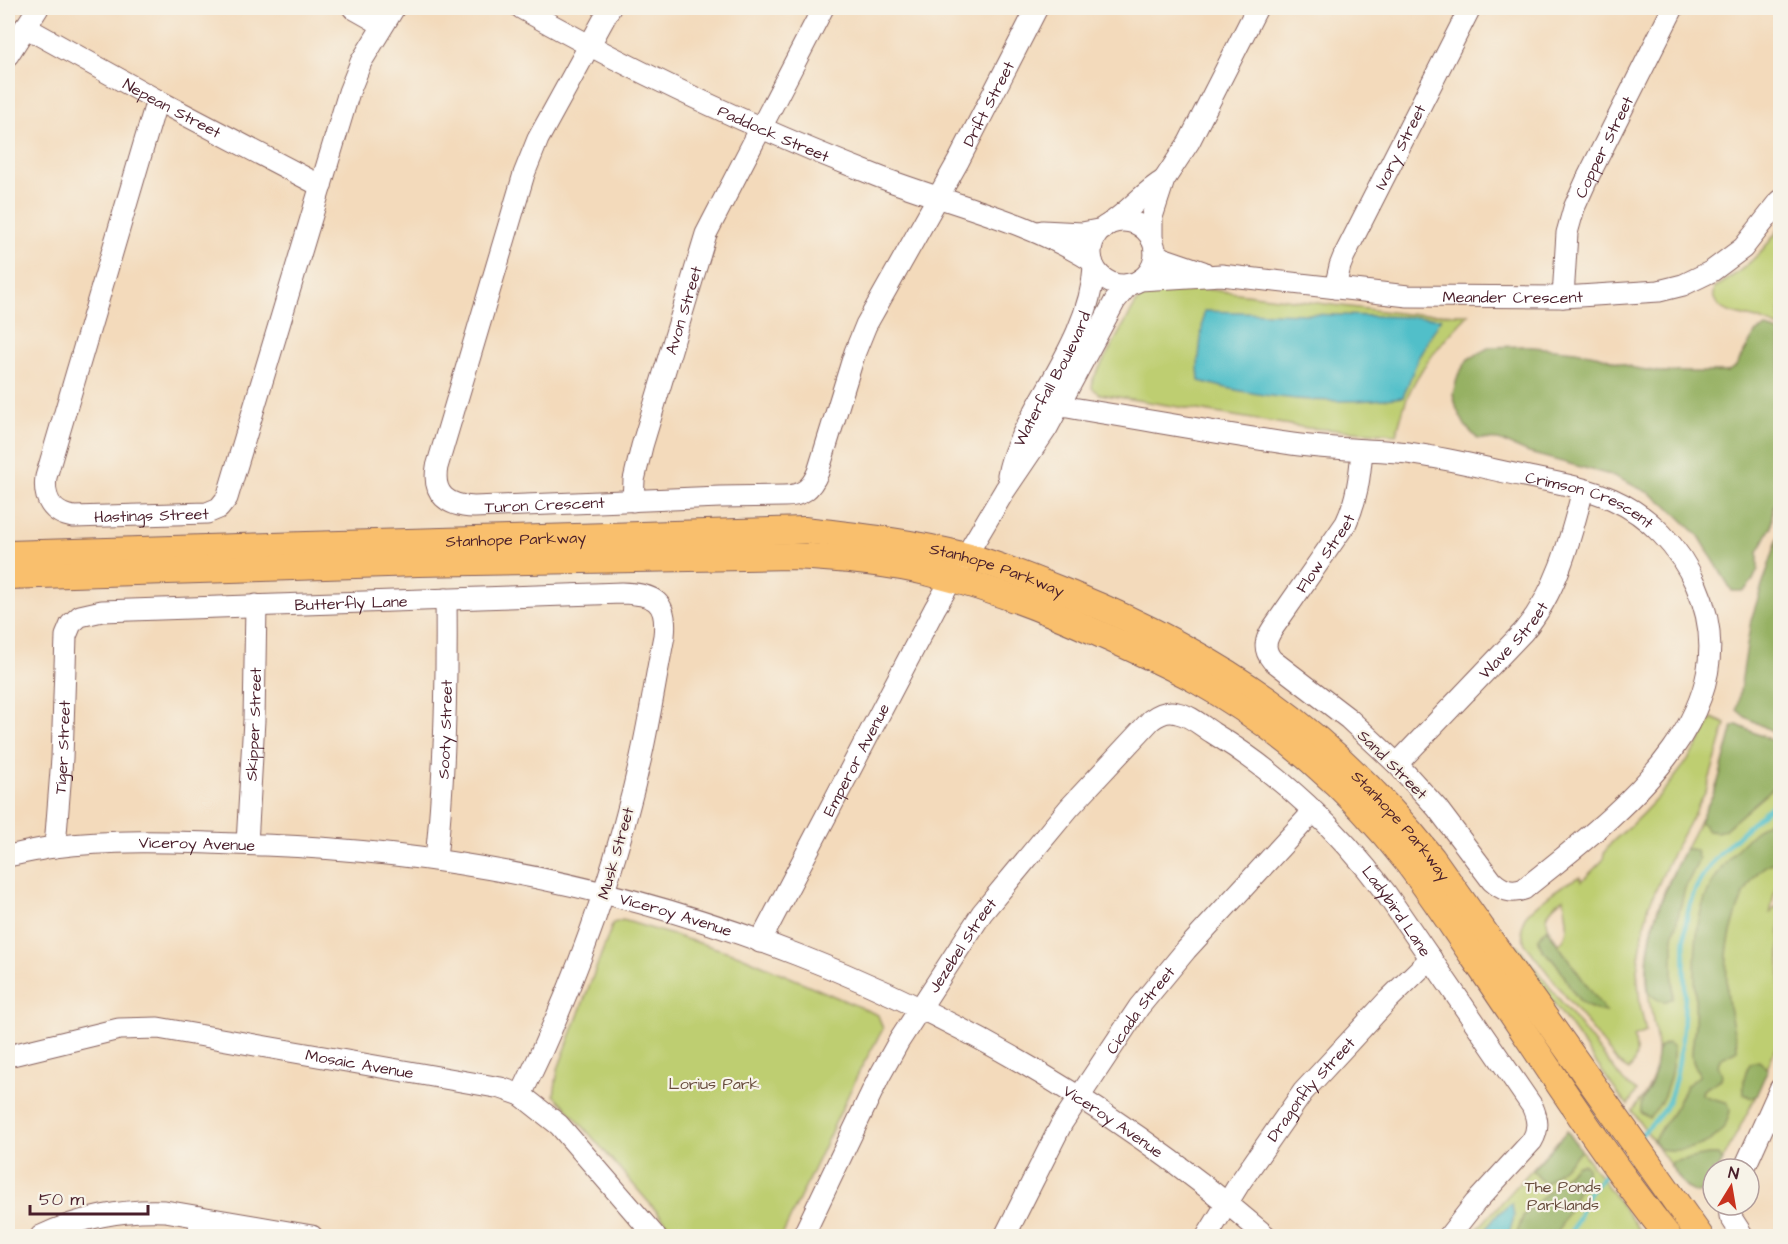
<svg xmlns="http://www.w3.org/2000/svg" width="1788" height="1244" font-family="'Architects Daughter',sans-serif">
<rect width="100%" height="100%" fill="#f7f3e8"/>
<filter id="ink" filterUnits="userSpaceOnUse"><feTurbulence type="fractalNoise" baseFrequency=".0167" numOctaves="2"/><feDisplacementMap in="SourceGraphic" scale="12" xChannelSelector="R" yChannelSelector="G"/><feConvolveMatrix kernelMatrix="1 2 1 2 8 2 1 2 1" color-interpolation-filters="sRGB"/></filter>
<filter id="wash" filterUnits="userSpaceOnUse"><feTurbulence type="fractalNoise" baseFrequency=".008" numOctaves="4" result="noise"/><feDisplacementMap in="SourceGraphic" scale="24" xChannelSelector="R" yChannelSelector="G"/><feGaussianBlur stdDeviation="1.35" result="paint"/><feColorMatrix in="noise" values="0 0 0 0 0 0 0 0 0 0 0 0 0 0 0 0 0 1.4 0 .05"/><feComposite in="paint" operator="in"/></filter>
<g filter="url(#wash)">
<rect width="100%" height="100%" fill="#f3dabb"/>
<path fill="#bece71" stroke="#84764e" stroke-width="1.5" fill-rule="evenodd" d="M1780,228V328C1773,325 1765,322 1757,319C1741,314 1716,315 1713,294L1714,288C1741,273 1763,252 1780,228Z
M1197,288L1406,314H1469C1447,337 1425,360 1411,389C1404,403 1401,419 1396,434L1308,428L1100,394L1092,388L1093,379L1139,298L1151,289Z
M1712,718L1726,724L1706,791L1672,854L1649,905L1645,922L1637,970L1640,1004L1646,1032L1634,1037C1637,1049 1638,1061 1629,1070L1618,1063L1525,944C1517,918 1526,914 1543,900C1555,890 1566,882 1580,877L1582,881L1603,860C1603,846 1621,835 1631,825C1663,794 1694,758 1712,718ZM1564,898C1565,913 1573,933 1559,944C1543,924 1541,913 1564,898Z
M1737,725L1780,744V876C1773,889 1774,900 1770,914L1780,902V1037L1754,1100L1718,1169H1713C1713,1180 1708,1189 1698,1193L1687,1189L1632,1111C1674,1062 1652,1037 1647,982C1646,970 1647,958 1649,946C1656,888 1694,840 1716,787C1724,768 1728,746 1733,726Z
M623,920L739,955L878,1015L883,1029L860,1070L782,1236H678L566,1107L554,1095L558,1069L613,923Z
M1517,945L1624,1082L1637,1091L1628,1105L1621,1098L1514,947Z
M1567,1131L1644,1236H1471Z"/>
<path fill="#96b163" stroke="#706847" stroke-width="1.5" d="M1766,328L1780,332V495L1773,508L1771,527L1758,552V569L1753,580L1744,591H1732L1699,536L1667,505L1649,493L1614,476L1529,453L1499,440L1478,439L1466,427L1457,410L1453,394L1458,375L1468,359L1490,347L1523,346L1575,351L1600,356L1634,368L1659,372H1727L1736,366L1756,332Z
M1780,531V735L1745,717L1737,710L1751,620Z
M1737,725L1780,744V782L1724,830L1717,832L1708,831L1700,821L1717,786L1733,726Z
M1773,817L1780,818V863C1748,858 1728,933 1727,957C1726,968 1727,979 1727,990C1728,1003 1730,1015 1733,1027C1734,1035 1738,1042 1737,1050L1720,1059L1718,1065L1722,1074L1721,1079L1703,1090L1702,1094C1706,1098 1721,1100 1728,1103C1731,1110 1730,1114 1727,1121C1717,1146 1684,1153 1659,1149L1653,1141L1675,1108L1686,1086L1699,1076V1071C1686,1060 1695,1039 1695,1023C1696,986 1692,942 1702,907C1713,871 1743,839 1773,817Z
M1685,849H1691L1696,851L1699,860L1685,888L1673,937V997C1665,1005 1657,1000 1649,993C1641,941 1662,895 1685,849Z
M1547,928L1549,932L1606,1012C1572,1008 1572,984 1555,962C1550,956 1538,949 1539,939C1540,935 1544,931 1547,928Z
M1668,1043L1673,1047C1674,1070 1666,1102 1649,1118L1641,1113C1639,1100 1648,1093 1652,1082C1656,1073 1656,1052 1659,1048C1661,1045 1664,1044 1668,1043Z
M1759,1061L1768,1069L1756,1096L1751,1098L1744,1094C1743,1081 1744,1073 1750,1063Z
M1567,1131L1581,1151L1546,1183L1539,1179L1537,1174L1532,1170Z
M1708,1155H1718L1723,1161L1718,1169H1713C1713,1177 1711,1181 1706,1187C1693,1205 1678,1176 1671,1166L1672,1162Z
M1583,1164L1587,1166V1172L1556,1236H1516L1523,1216L1577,1165Z"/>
<path fill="#51bfc9" stroke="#4e6f7a" stroke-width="1.5" d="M1204,311L1441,318L1419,356L1403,397C1333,406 1267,400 1199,381L1198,366Z
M1512,1203L1514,1217L1508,1236H1480L1499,1213Z"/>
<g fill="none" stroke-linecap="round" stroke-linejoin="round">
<path stroke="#51bfc9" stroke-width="4.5" d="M1639,1137C1649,1126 1662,1116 1668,1102C1680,1075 1684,1025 1685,995C1685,955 1679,914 1701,879C1721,847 1752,823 1780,798
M1570,1236L1589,1193L1609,1170"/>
</g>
</g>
<g filter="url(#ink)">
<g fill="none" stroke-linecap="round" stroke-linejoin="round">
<g stroke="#85605d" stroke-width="23">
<g id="minor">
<path d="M353,8L383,25"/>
<path id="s1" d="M521,8C636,73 754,128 877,176C949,204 1027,220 1092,261"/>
<path id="s2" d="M610,8L538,139L524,174L437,467C432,495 448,506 474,507L720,497L784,496C802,496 811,489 818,472L855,352L866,325L959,160L1037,8"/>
<path id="s3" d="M25,27L157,100L321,186"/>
<path d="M8,55L38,8"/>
<path id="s4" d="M157,100L46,477C43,499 52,514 74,517L207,513L219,508L227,498L349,92L361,62L394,8"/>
<circle cx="1123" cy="253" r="32"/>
<path d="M1109,224C1130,211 1143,192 1164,180"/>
<path d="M1042,231L1082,233L1103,229"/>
<path d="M1152,240V217L1164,180L1189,142L1257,8"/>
<path d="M1155,252L1162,258L1203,272"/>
<path id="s5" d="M1140,280L1221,275L1408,296L1563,297L1659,291L1683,285L1712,271L1743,248L1780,201"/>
<path id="s6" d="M1335,288L1340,266L1344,256L1470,8"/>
<path id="s7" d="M1563,297L1567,233L1574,208L1588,177L1673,8"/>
<path id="s8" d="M1060,406C1137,418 1215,433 1292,444C1327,449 1363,449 1398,452C1441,456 1483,468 1524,476C1553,482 1585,487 1612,499C1650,516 1679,547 1696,585C1755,716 1612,818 1524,889C1511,894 1502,890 1492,881L1437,808L1397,764L1349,719L1272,660C1263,649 1265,640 1273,628L1346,523C1357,500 1360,475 1362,450"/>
<path id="s9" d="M1008,475C1012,452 1024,431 1035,411C1060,366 1091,319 1094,267"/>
<path id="s10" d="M633,501L634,480L642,446L706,234L823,8"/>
<path id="s11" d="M1397,764L1523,632C1557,592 1570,540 1583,490"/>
<path id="s12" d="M247,844L254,720L256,605"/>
<path id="s13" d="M55,847L62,758L66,636L71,624L80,616L102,611L622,593C654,594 668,601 664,636C656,676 650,717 641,757C615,873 574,987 521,1095"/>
<path id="s14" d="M8,856C23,853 39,849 54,847C124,838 195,843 265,845C634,859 986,995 1266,1236"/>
<path id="s15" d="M436,859C445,772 447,686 446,599"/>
<path id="s16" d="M760,942L935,608L1005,490L1047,428L1115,301L1129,284"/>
<path id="s17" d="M8,1056L119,1029L158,1028L501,1088L521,1095L559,1125L655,1236"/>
<path d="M1744,1169L1780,1089"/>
<path d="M1729,1205L1730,1216L1743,1236"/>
<path d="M41,1236C78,1218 124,1209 165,1211L312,1236"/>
<path d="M198,1236L201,1217"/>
<path id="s18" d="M803,1236L879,1077L899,1041L982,913L1069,808L1151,720C1159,714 1167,710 1177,713C1190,715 1202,726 1213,733C1279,773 1339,830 1385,892L1532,1106C1538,1119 1539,1129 1532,1141L1475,1203L1449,1236"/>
<path id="s19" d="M1005,1236L1062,1123L1139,1007L1186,950L1313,812"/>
<path id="s20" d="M1207,1236L1239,1184L1303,1092L1388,1000L1431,958"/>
</g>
</g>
<g stroke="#85605d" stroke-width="28">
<g id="major">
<path id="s21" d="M8,554L804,530C859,536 913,542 966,556C1003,566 1038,581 1073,595C1221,655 1332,733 1432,858L1700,1236"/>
<path d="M8,576L418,563L791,556C837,558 885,562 930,573C987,587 1042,608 1095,632C1129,647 1163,662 1196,680C1277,725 1350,789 1407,862C1431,893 1452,926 1474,958C1538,1051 1598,1148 1668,1236"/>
</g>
</g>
<use href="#minor" stroke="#fff" stroke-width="21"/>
<use href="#major" stroke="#f9bf6d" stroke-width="26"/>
</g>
</g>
<g text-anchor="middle" stroke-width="4.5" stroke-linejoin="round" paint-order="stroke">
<g font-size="16" fill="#4a1f2b" stroke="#f7f3e8">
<text dy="6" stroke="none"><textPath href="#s2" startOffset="1320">Drift Street</textPath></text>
<text dy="6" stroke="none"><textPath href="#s3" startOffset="168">Nepean Street</textPath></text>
<text dy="6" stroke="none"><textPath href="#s1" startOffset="282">Paddock Street</textPath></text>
<text dy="6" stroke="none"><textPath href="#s6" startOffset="156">Ivory Street</textPath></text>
<text dy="6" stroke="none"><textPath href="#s7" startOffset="158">Copper Street</textPath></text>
<text dy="6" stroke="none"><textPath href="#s5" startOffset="374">Meander Crescent</textPath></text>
<text dy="6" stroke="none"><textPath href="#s10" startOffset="198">Avon Street</textPath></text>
<text dy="6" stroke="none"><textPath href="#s9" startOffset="106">Waterfall Boulevard</textPath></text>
<text dy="6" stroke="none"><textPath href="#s8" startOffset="540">Crimson Crescent</textPath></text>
<text dy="6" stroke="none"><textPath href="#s2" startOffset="628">Turon Crescent</textPath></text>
<text dy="6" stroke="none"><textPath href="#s4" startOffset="526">Hastings Street</textPath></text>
<text dy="6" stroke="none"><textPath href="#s21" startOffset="508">Stanhope Parkway</textPath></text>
<text dy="6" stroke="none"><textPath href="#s8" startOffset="1538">Flow Street</textPath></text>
<text dy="6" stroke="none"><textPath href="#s21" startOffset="994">Stanhope Parkway</textPath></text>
<text dy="6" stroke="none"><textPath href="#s13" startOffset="508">Butterfly Lane</textPath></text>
<text dy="6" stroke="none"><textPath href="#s11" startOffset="170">Wave Street</textPath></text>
<text dy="6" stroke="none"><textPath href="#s12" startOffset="120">Skipper Street</textPath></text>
<text dy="6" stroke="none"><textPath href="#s15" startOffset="130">Sooty Street</textPath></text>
<text dy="6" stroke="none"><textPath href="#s13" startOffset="100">Tiger Street</textPath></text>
<text dy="6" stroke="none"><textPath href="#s16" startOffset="206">Emperor Avenue</textPath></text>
<text transform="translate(1393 764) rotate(45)" y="6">Sand Street</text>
<text dy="6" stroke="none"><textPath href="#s21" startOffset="1480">Stanhope Parkway</textPath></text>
<text dy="6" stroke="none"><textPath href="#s14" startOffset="190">Viceroy Avenue</textPath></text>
<text transform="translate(615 853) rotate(-74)" y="6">Musk Street</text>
<text dy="6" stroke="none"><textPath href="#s18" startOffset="954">Ladybird Lane</textPath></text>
<text dy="6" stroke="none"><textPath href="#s14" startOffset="676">Viceroy Avenue</textPath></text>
<text dy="6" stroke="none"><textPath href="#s18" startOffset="332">Jezebel Street</textPath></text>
<text dy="6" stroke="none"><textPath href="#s19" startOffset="264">Cicada Street</textPath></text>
<text dy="6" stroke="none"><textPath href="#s17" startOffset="358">Mosaic Avenue</textPath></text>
<text dy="6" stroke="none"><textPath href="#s20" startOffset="180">Dragonfly Street</textPath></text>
<text dy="6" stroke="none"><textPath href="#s14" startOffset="1162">Viceroy Avenue</textPath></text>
</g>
<g font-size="16" fill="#674b3c" stroke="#f7f3e8">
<text x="714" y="1089">Lorius Park</text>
<text x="1563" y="1192">The Ponds<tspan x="1563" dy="18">Parklands</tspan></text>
</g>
</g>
<rect width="1788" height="1244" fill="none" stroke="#f7f3e8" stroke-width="30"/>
<g transform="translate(1731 1187) rotate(11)"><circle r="28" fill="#f7f3e8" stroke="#b29e9c" stroke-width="1.5"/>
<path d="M0-4.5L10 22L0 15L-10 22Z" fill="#c8321e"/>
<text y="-9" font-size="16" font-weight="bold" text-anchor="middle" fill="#4a1f2b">N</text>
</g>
<path d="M30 1205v9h118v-9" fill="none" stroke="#4a1f2b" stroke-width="3"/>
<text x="39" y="1205" font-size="18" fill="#4a1f2b" stroke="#f7f3e8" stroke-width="4.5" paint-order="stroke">50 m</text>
</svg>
